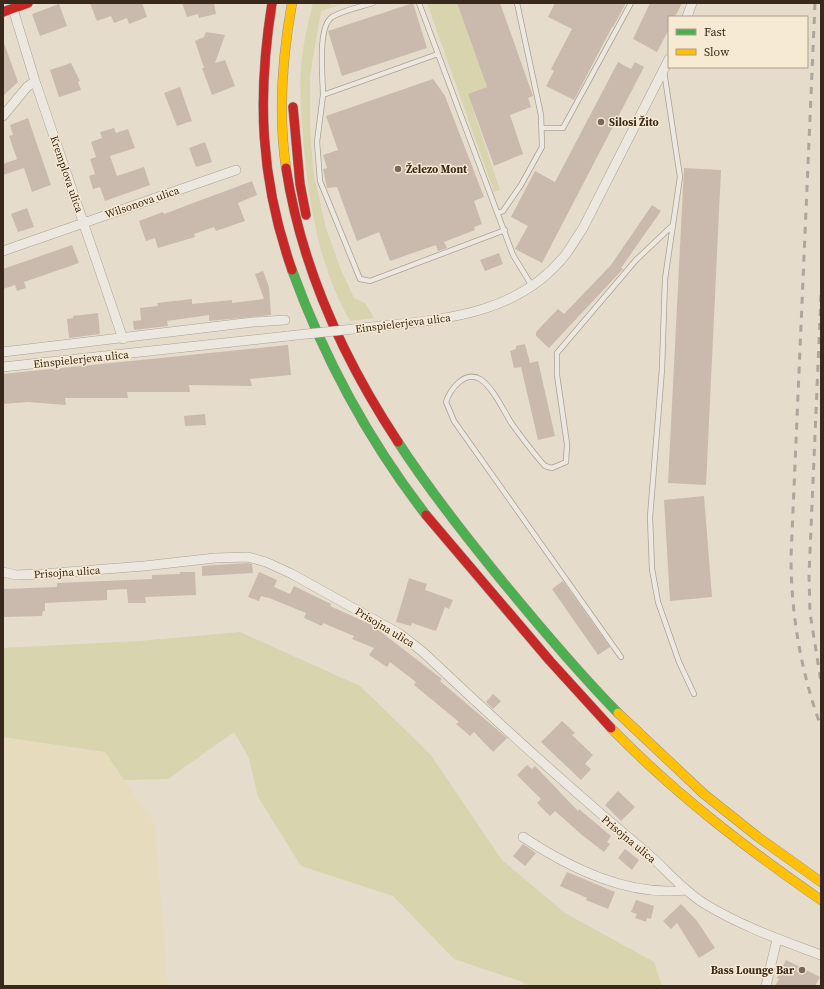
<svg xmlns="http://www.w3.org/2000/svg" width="824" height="989" font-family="'Source Serif 4',serif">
<rect width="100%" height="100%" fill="#e6dccc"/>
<path fill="#e6dbbc" d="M3,737L105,752L155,825L168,986H3Z"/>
<path fill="#d7d4ae" d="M313,3H332L331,6L345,3L321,11L310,76V131L314,176L326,228L341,270L354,298L365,303L374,318L350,321C322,272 311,216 305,159C302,128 299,97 301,66C303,45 308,23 313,3Z
M427,3H457L487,87L468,94L500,190L494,192Z
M240,632L360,686L430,754L502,860L565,913L654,962L662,986H526L523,982L454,959L393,896L301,866L258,797L249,758L234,732L168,779L124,780L105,752L3,737V648L139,641Z"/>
<path fill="#c9baad" d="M90,3H142L147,17L129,24L127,18L114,23L111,16L97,21Z
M182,3H214L216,14L199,18L198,14L187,17Z
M413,3L427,48L342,76L328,31Z
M457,3H500L533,96L528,98L531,107L510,115L523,154L494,166L468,94L487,87Z
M555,3H626L613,27H612L574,100L546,86L554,71L551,69L572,29L548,17Z
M650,3H682L675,17H669V29L657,52L633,39Z
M59,4L67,26L40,36L32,14Z
M206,32L225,35L215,63L225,60L235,86L212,95L202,68H204L195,41L204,37Z
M3,43H4L18,82L3,96Z
M618,62L631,69L635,62L644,67L542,263L515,249L528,226L511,217L535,171L555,182Z
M71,63L80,81L78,82L81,90L59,97L50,70Z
M433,79L445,96L484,197L474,201L482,224L474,227L475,230L444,242L447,248L438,251L436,245L390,261L379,232L357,241L337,187L327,188L323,169L327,168L323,155L338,150L326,116Z
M180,87L192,121L177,126L164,93Z
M28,118L51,185L32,192L24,168L3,175V164L17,159L9,136L13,135L10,125Z
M114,128L116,133L128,129L135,148L110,156L117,176L144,167L150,185L105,201L100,187L93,189L89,176L95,174L90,159L96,157L91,142L102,138L100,132Z
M205,142L212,162L196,167L189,148Z
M684,168L721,170L706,485L668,483Z
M252,181L257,195L238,203L245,221L216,231L214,227L194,234L195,237L158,248L155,238L146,241L139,221L163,212L164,214Z
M652,205L661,211L621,268L623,269L549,348L536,336V332L558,309L564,314L611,265Z
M27,208L34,227L18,232L11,214Z
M72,245L79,263L24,282L26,288L17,291L15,285L3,289V269Z
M499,253L503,264L485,271L480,260Z
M263,271L269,287L271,315L209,321V315L167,321L168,326L134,330L133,321L141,320L140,308L158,306L157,303L192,299V304L232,300V303L264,299L255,274Z
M98,313L100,334L69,338L67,319L73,318V316Z
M525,344L530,363L538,361L555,436L538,440L521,367L514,368L510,351L516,349V346Z
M288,345L291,375L250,379L252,386L189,385L190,392H127L128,398H65L66,405L28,402L3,404V374Z
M205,414L206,425L185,426L184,416Z
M704,496L712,597L670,601L664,500Z
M247,563L252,564L253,573L202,576V566Z
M180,572H195L196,595L145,597L146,603H128L127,589L107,590V600L45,603V611H43L42,616L3,617V589L57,587V583L152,579V575L180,574Z
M259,572L277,580L274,587L290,594L294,586L331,604L330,606L372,625L442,679L440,681L507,738L493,752L474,732L470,736L456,724L459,722L414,685L416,682L390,662L387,667L369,655L374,648L352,639L354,636L323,623L322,626L304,618L306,613L269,598L261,596L259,601L248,597Z
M409,578L427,584L425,590L453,600L449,609L445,607L436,631L412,623L411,626L396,622Z
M563,581L610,647L598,655L552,589Z
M493,694L501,701L493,709L486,702Z
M562,721L575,733L572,735L593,755L585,764L591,769L581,780L541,742Z
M527,765L532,769L535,766L578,811L579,809L611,836L607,842L610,844L604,852L582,835L555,811L550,816L537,803L541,799L517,775Z
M618,791L635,807L621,821L605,805Z
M523,844L536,853L525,866L513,856Z
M625,849L639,860L632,870L618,858Z
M567,872L615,892L608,909L586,900L587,898L560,886Z
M636,900L654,906L651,919L647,918L646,922L635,918L637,914L631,912Z
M681,904L697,921L715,948L699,958L677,923L671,929L663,921Z
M786,960L820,977L815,986H775L779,979L777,978Z"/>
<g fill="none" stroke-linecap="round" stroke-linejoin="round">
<g stroke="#aba195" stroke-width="6">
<path id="lane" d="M373,3C360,7 344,10 332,17C317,27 323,78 323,95L438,54
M419,3L513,255L532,286
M664,71L680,177L665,279L662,369L650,517L652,569L658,602L679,662L694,694
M323,95L317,142L320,181L360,279L370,281L505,230
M542,128H563L631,3
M498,213L503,211L521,185L542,147L541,115L517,3
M621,657L454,421L446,402C450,390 464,370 480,379C493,387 504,412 512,424C523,439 533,453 545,466L552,468L566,462L567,444L557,375V353L636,260L673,225"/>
</g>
<g stroke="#aba195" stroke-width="10">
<path id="street" d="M13,9L35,81L123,339
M687,17L692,3
M3,116L27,87L35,81
M3,251L236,170
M381,326C449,319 520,313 566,254C572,246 577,237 583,228L669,59
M3,352L253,322L285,320
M3,367L288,336
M3,572L16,575L42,574L144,566L215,558L248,557L266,562L292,574L400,634L423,652C496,721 569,788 646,852C666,869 682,890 705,904C741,926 781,940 821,955
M523,837C570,868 628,897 686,890
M766,986L777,939"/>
</g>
<g stroke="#9a9186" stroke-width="10">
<path id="fast" d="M292,270C324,358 369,441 426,515
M398,442C427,487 460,529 494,571C534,620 574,668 618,713"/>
</g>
<g stroke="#9a9186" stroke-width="10">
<path id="slow" d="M286,168C278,113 282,58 292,3
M618,713L704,794L758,837L821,882
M611,728C675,794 746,848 821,900"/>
</g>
<g stroke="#9a9186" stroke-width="10">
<path id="jam" d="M272,3C257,97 260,179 292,270
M3,12L28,3
M293,107L300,184L306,215
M286,168C301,266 344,360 398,442
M426,515L550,661L611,728"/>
</g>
<use href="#lane" stroke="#ede8df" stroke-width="4.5"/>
<use href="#street" stroke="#ede8df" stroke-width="9"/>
<use href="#fast" stroke="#4caf50" stroke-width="9"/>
<use href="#slow" stroke="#ffc107" stroke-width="9"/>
<use href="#jam" stroke="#c62828" stroke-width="9"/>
<path stroke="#aca69f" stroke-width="3" stroke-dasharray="7 7" stroke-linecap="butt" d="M815,3L791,557C791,615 801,672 821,727
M821,295L809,575L810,613L821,682"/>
<g stroke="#aba195" stroke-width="10" stroke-linecap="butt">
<path id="street-bridge" d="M288,336L381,326"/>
</g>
<use href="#street-bridge" stroke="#ede8df" stroke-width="9"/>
</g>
<g fill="#76685a" stroke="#f7ead2" stroke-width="1.5">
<circle cx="601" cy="122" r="4"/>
<circle cx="398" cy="169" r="4"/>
<circle cx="802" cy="970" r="4"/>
</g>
<g text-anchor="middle" stroke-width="3" stroke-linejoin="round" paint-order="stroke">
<g font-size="11" font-weight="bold" fill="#39291d" stroke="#f7ead2" text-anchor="start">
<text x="609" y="126">Silosi Žito</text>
<text x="406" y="173">Železo Mont</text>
<text x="794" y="974" text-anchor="end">Bass Lounge Bar</text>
</g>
<g font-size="11" fill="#39291d" stroke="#f7ead2">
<text transform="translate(67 174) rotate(71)" y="4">Kremplova ulica</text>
<text transform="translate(142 202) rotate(-19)" y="4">Wilsonova ulica</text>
<text transform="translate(403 323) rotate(-7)" y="4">Einspielerjeva ulica</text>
<text transform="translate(81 359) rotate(-6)" y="4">Einspielerjeva ulica</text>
<text transform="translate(67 572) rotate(-4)" y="4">Prisojna ulica</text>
<text transform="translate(385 627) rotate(31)" y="4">Prisojna ulica</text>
<text transform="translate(629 839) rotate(40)" y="4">Prisojna ulica</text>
</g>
</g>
<rect width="824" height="989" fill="none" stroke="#39291d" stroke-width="8"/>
<rect x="668" y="16" width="140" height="52" fill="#f7ead2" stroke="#ab9d8a"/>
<rect x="676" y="29" width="20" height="6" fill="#4caf50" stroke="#ab9d8a"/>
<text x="704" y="36" font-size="12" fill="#39291d">Fast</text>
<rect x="676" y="49" width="20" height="6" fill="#ffc107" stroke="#ab9d8a"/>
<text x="704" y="56" font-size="12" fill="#39291d">Slow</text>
</svg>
